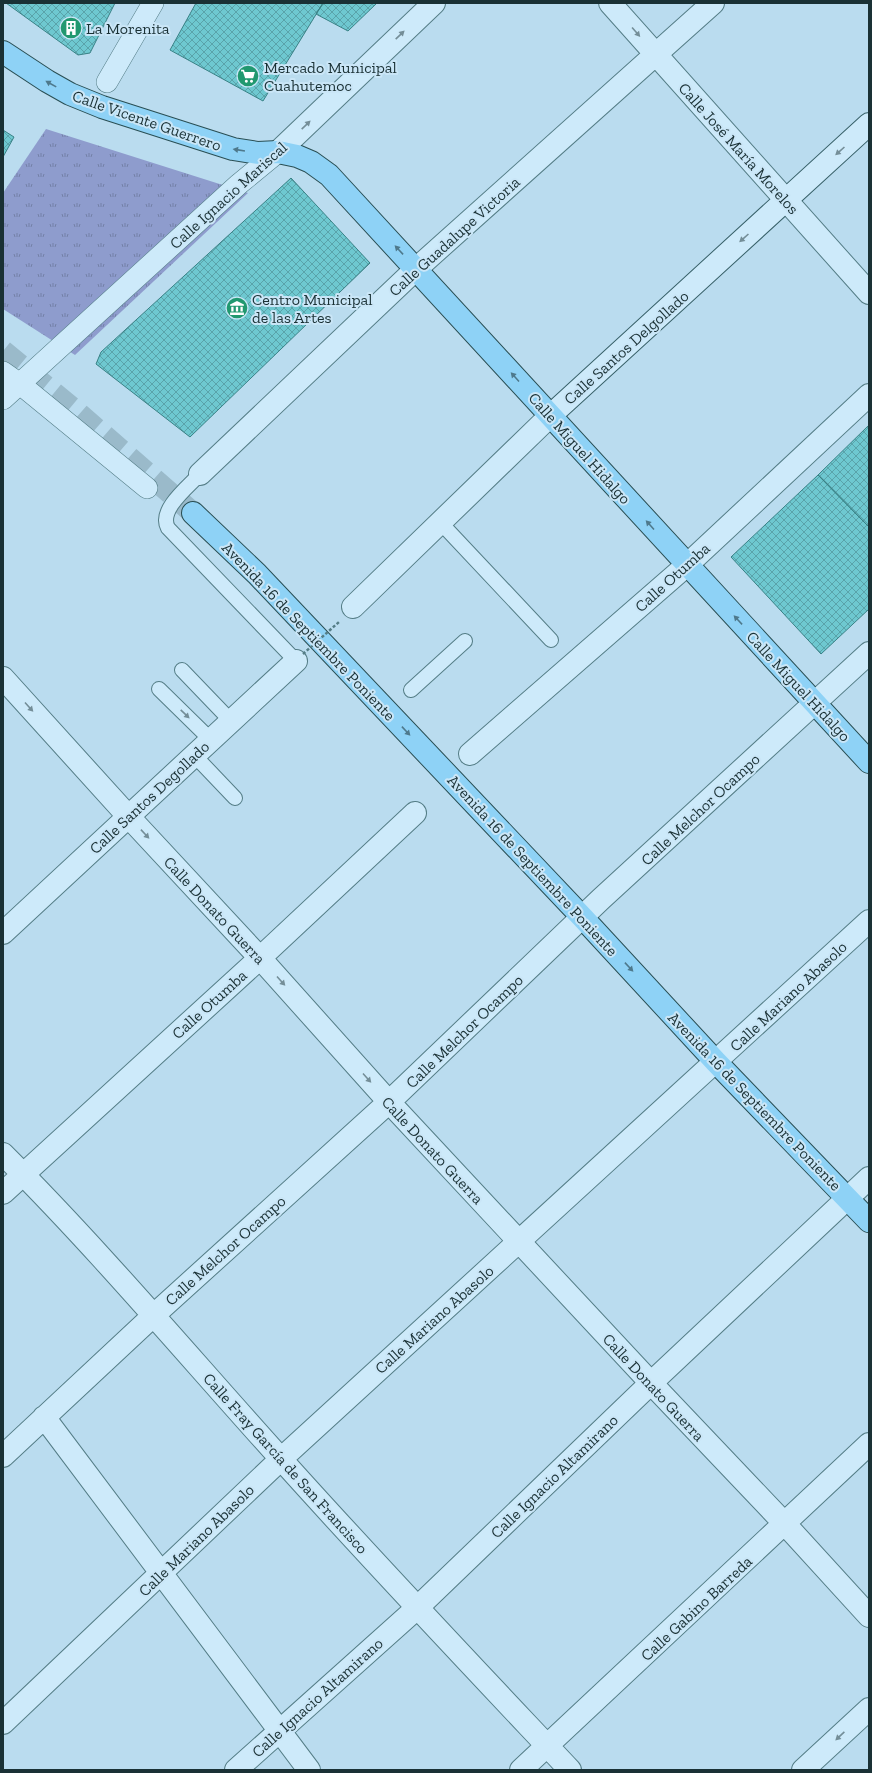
<svg xmlns="http://www.w3.org/2000/svg" width="872" height="1773" font-family="'Zilla Slab',serif">
<defs>
<pattern id="grass-tufts" width="24" height="20" patternUnits="userSpaceOnUse"><rect width="24" height="20" fill="#8e9ccd"/><path d="M3 7l-1-3M5 7V3M7 7l1-3M15 17l-1-3M17 17v-4M19 17l1-3" fill="none" stroke="#7380a7"/></pattern>
<pattern id="building-cross-hatch" width="8" height="8" patternUnits="userSpaceOnUse"><rect width="8" height="8" fill="#6ec8d0"/><path d="M0 0l8 8M0 8l8-8" fill="none" stroke="#5aa3aa"/></pattern>
</defs>
<rect width="100%" height="100%" fill="#badcef"/>
<path fill="url(#grass-tufts)" d="M46,129L248,193L75,355L3,309V193Z"/>
<path fill="url(#building-cross-hatch)" stroke="#398286" d="M6,3H115L90,53L78,55Z
M196,3H323L263,101L170,50Z
M323,3H377L348,31L316,14Z
M3,130L14,137L3,157Z
M291,178L370,263L190,437L96,364L101,352Z
M869,425V527L818,475Z
M818,475L869,527V609L821,654L731,557Z"/>
<g fill="none" stroke-linecap="round" stroke-linejoin="round">
<path stroke="#9abaca" stroke-width="22" stroke-dasharray="22 11" stroke-linecap="butt" d="M3,351L76,411L193,513"/>
<g stroke="#547d86" stroke-width="16">
<path id="service" d="M200,474C188,487 158,510 168,528L296,661
M440,522L551,640
M182,670L231,721
M159,689L211,740
M411,690L465,641
M194,755L235,798"/>
</g>
<g stroke="#547d86" stroke-width="22">
<path id="pedestrian" d="M107,82L153,3
M3,372L20,384L147,488
M3,399L239,184L278,152"/>
</g>
<g stroke="#547d86" stroke-width="24">
<path id="minor" d="M610,3L869,293
M278,152L434,3
M200,474L416,269L713,3
M353,607L550,416
M3,678L128,816L260,958L389,1102L651,1383L785,1524L869,1616
M470,754L687,565L869,395
M3,933L296,661
M3,1154C100,1251 189,1357 281,1459C375,1564 473,1667 570,1770
M3,1193L260,958L415,813
M44,1417L309,1770
M3,1456L154,1315L389,1102L601,899L869,653
M3,1723L281,1459L869,921
M521,1770L869,1444
M803,1770L869,1709"/>
</g>
<g stroke="#547d86" stroke-width="24">
<path id="tertiary" d="M236,1770L417,1608L651,1383L869,1178"/>
</g>
<g stroke="#376068" stroke-width="24">
<path id="secondary" d="M550,416L869,124"/>
</g>
<g stroke="#294e53" stroke-width="24">
<path id="primary" d="M3,52L47,81L70,94L102,107L233,149L258,153L278,152L297,156L311,162L329,175L869,762
M193,513L257,574L583,918L716,1062L869,1221"/>
</g>
<use href="#service" stroke="#cdeafa" stroke-width="14"/>
<use href="#pedestrian" stroke="#cdeafa" stroke-width="21"/>
<use href="#minor" stroke="#cdeafa" stroke-width="22"/>
<use href="#tertiary" stroke="#cdeafa" stroke-width="22"/>
<use href="#secondary" stroke="#cdeafa" stroke-width="22"/>
<use href="#primary" stroke="#8ed2f6" stroke-width="22"/>
<path stroke="#547d86" stroke-width="2.5" stroke-dasharray="3 2" stroke-linecap="butt" d="M303,654L339,622"/>
</g>
<defs><path id="oneway-solid" d="M-6-.8H1V-3.2L6.5 0L1 3.2V.8H-6Z"/></defs>
<g fill="#748e98">
<use href="#oneway-solid" transform="translate(636 32) rotate(49)"/>
<use href="#oneway-solid" transform="translate(400 35) rotate(-44)"/>
<use href="#oneway-solid" transform="translate(306 125) rotate(-44)"/>
<use href="#oneway-solid" transform="translate(840 151) rotate(138)"/>
<use href="#oneway-solid" transform="translate(744 238) rotate(138)"/>
<use href="#oneway-solid" transform="translate(29 707) rotate(48)"/>
<use href="#oneway-solid" transform="translate(185 714) rotate(44)"/>
<use href="#oneway-solid" transform="translate(145 834) rotate(47)"/>
<use href="#oneway-solid" transform="translate(281 981) rotate(48)"/>
<use href="#oneway-solid" transform="translate(367 1078) rotate(48)"/>
<use href="#oneway-solid" transform="translate(840 1736) rotate(137)"/>
</g>
<g fill="#4e798c">
<use href="#oneway-solid" transform="translate(51 84) rotate(-151)"/>
<use href="#oneway-solid" transform="translate(239 150) rotate(-171)"/>
<use href="#oneway-solid" transform="translate(399 250) rotate(-133)"/>
<use href="#oneway-solid" transform="translate(515 377) rotate(-132)"/>
<use href="#oneway-solid" transform="translate(650 525) rotate(-132)"/>
<use href="#oneway-solid" transform="translate(738 620) rotate(-133)"/>
<use href="#oneway-solid" transform="translate(406 731) rotate(47)"/>
<use href="#oneway-solid" transform="translate(629 967) rotate(47)"/>
</g>
<defs>
<g id="building-disc" transform="scale(1.15)"><circle r="9.5" fill="#21986f" stroke="#cae6f7"/><path d="M-4-6H4V6H1V3H-1V6H-4ZM-2.5-4.3h1.7v1.8h-1.7ZM.8-4.3h1.7v1.8H.8ZM-2.5-1h1.7V.8h-1.7ZM.8-1h1.7V.8H.8Z" fill="#fff"/></g>
<g id="supermarket-disc" transform="scale(1.15)"><circle r="9.5" fill="#21986f" stroke="#cae6f7"/><path d="M-6-5.5h2.5l.6 2H6L4.5 2H-2.5L-4.4-4H-6ZM-1.5 3.2a1.3 1.3 0 1 0 .1 0ZM3 3.2a1.3 1.3 0 1 0 .1 0Z" fill="#fff"/></g>
<g id="museum-disc" transform="scale(1.15)"><circle r="9.5" fill="#21986f" stroke="#cae6f7"/><path d="M0-6L6-3V-2H-6V-3ZM-5-1h2V3h-2ZM-1-1h2V3h-2ZM3-1h2V3H3ZM-6 4H6V6H-6Z" fill="#fff"/></g>
</defs>
<g fill-rule="evenodd">
<use href="#building-disc" x="71" y="28"/>
<use href="#supermarket-disc" x="248" y="76"/>
<use href="#museum-disc" x="237" y="308"/>
</g>
<g text-anchor="middle" stroke-width="4" stroke-linejoin="round" paint-order="stroke">
<g font-size="16" fill="#1a3135" stroke="#cae6f7" text-anchor="start">
<text x="86" y="34">La Morenita</text>
<text x="264" y="73">Mercado Municipal<tspan x="264" dy="18">Cuahutemoc</tspan></text>
<text x="252" y="305">Centro Municipal<tspan x="252" dy="18">de las Artes</tspan></text>
</g>
<g font-size="16" fill="#1a3135" stroke="#cae6f7">
<text transform="translate(147 120) rotate(19)" y="6">Calle Vicente Guerrero</text>
<text transform="translate(739 148) rotate(48)" y="6">Calle José María Morelos</text>
<text transform="translate(228 195) rotate(-42)" y="6">Calle Ignacio Mariscal</text>
<text transform="translate(454 236) rotate(-42)" y="6">Calle Guadalupe Victoria</text>
<text transform="translate(626 347) rotate(-42)" y="6">Calle Santos Delgollado</text>
<text transform="translate(580 448) rotate(48)" y="6">Calle Miguel Hidalgo</text>
<text transform="translate(672 577) rotate(-42)" y="6">Calle Otumba</text>
<text transform="translate(309 631) rotate(46)" y="6">Avenida 16 de Septiembre Poniente</text>
<text transform="translate(799 686) rotate(47)" y="6">Calle Miguel Hidalgo</text>
<text transform="translate(149 797) rotate(-43)" y="6">Calle Santos Degollado</text>
<text transform="translate(700 809) rotate(-43)" y="6">Calle Melchor Ocampo</text>
<text transform="translate(533 865) rotate(47)" y="6">Avenida 16 de Septiembre Poniente</text>
<text transform="translate(215 910) rotate(47)" y="6">Calle Donato Guerra</text>
<text transform="translate(788 996) rotate(-43)" y="6">Calle Mariano Abasolo</text>
<text transform="translate(209 1004) rotate(-42)" y="6">Calle Otumba</text>
<text transform="translate(464 1031) rotate(-44)" y="6">Calle Melchor Ocampo</text>
<text transform="translate(755 1101) rotate(46)" y="6">Avenida 16 de Septiembre Poniente</text>
<text transform="translate(433 1150) rotate(47)" y="6">Calle Donato Guerra</text>
<text transform="translate(225 1250) rotate(-42)" y="6">Calle Melchor Ocampo</text>
<text transform="translate(434 1319) rotate(-42)" y="6">Calle Mariano Abasolo</text>
<text transform="translate(654 1387) rotate(47)" y="6">Calle Donato Guerra</text>
<text transform="translate(286 1463) rotate(48)" y="6">Calle Fray García de San Francisco</text>
<text transform="translate(554 1476) rotate(-44)" y="6">Calle Ignacio Altamirano</text>
<text transform="translate(196 1540) rotate(-44)" y="6">Calle Mariano Abasolo</text>
<text transform="translate(696 1608) rotate(-43)" y="6">Calle Gabino Barreda</text>
<text transform="translate(317 1697) rotate(-42)" y="6">Calle Ignacio Altamirano</text>
</g>
</g>
<rect width="872" height="1773" fill="none" stroke="#1a3135" stroke-width="8"/>
</svg>
